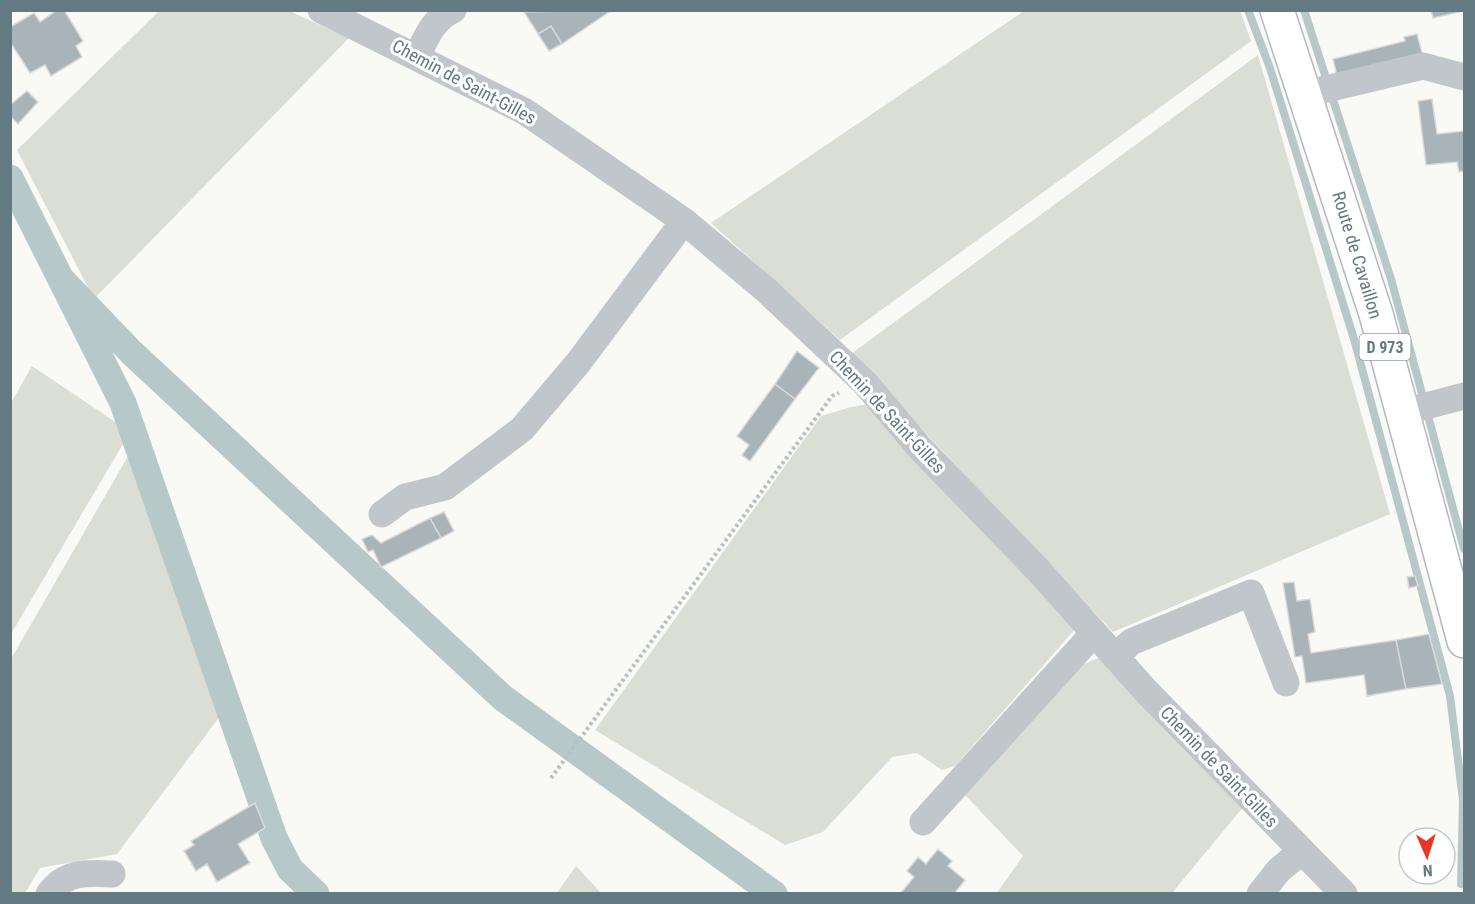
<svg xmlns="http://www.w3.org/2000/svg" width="1475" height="904" font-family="'Roboto Condensed',sans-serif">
<rect width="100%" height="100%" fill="#f9f9f6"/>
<path fill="#daded5" d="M159,11H289L349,38L94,299L17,150Z
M1024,11H1240L1251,41L840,340L711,223Z
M1258,55L1390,514L1113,632L851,354Z
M32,366L130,432L11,634V403Z
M869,404L1076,628L955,766L942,770L917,753L892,757L823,832L785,845L595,730L821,416L851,407Z
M131,451L223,712L117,854L40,868L25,893H11V659Z
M1100,657L1244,806L1172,893L996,894L1023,856L965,795L1078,667Z
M576,866L601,893H557Z"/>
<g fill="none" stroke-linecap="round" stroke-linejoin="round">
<path stroke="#b7c8c9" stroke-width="8" d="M1248,10L1270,68L1354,339L1450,696L1463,800L1461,884
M1304,10L1391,279L1464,549"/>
<path stroke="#b7c8c9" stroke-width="27" d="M10,178L123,403L274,838L290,869L316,894
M61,279L132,353L503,698L774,894"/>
</g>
<path fill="#a9b4b9" stroke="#dbdad9" stroke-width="1.5" d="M57,10H64L83,41L76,46L82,57L51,76L45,65L30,73L10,42V27L34,13L40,22Z
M612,10L562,44L551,26L538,34L524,12Z
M1431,10H1464V11L1433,18Z
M551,26L562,44L549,51L538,34Z
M1417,34L1424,60L1338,81L1333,59L1405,41L1404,37Z
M27,91L38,102L18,124L10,116V105Z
M1432,99L1437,134L1464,131V171L1459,172L1457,162L1426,165L1418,101Z
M797,351L819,368L795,399L775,384Z
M775,384L795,399L750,461L742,455L749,445L737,436Z
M444,512L454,531L441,538L430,518Z
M430,518L441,538L381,567L373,550L368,552L362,539L372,535L381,543Z
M1415,576L1418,586L1409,588L1407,577Z
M1294,582L1297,601L1310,599L1315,632L1308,634L1311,653L1396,640L1406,689L1367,696L1364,675L1306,683L1302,656L1295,657L1283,583Z
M1429,634L1442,684L1406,689L1396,640Z
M255,803L265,828L238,844L250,863L217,882L207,864L196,871L184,851L194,845L191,841Z
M938,849L952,861L948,866L965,880L954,894H900L914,877L907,871L918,857L926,864Z"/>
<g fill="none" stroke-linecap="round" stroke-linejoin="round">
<g stroke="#b3babe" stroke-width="36">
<path id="major" d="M1277,10L1376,314L1464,641"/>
</g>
<path stroke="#babfc1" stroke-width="4" stroke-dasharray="3 3" stroke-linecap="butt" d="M551,778L832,396L839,393"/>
<path stroke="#c0c6c9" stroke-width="27" d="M321,10L524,111L684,221L766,290L865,383L920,448L1038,570L1146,691L1344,894
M417,56C426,38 434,18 453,10
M1305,94L1423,66L1464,77
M1403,412L1464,396
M382,514L405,497L445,487L522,429L578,363L684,221
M1115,657L1131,642L1251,593L1286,683
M923,822L1094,633
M49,894C65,871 87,873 112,874
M1260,894L1279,870L1302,851"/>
<use href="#major" stroke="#fff" stroke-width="33"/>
</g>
<g text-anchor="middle" stroke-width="6" stroke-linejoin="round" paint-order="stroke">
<rect fill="#fff" stroke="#92a2a8" stroke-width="1.5" x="1359.5" y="334" width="51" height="26" rx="4.5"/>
<g font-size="16" font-weight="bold" fill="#637a83">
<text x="1385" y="353">D 973</text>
</g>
<g font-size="18" fill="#637a83" stroke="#fff">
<text transform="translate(464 82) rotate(28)" y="6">Chemin de Saint-Gilles</text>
<text transform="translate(1357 255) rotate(73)" y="6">Route de Cavaillon</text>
<text transform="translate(887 412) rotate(47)" y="6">Chemin de Saint-Gilles</text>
<text transform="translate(1219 767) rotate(46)" y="6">Chemin de Saint-Gilles</text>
</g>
</g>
<rect width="1475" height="904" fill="none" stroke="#637a83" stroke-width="24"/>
<g transform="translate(1427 856) rotate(177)"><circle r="28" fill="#ffffff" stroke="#c1cacd" stroke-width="1.5"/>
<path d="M0-4.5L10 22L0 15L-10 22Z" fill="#eb3424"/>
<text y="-9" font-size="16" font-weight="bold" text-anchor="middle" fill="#637a83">N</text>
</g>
</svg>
